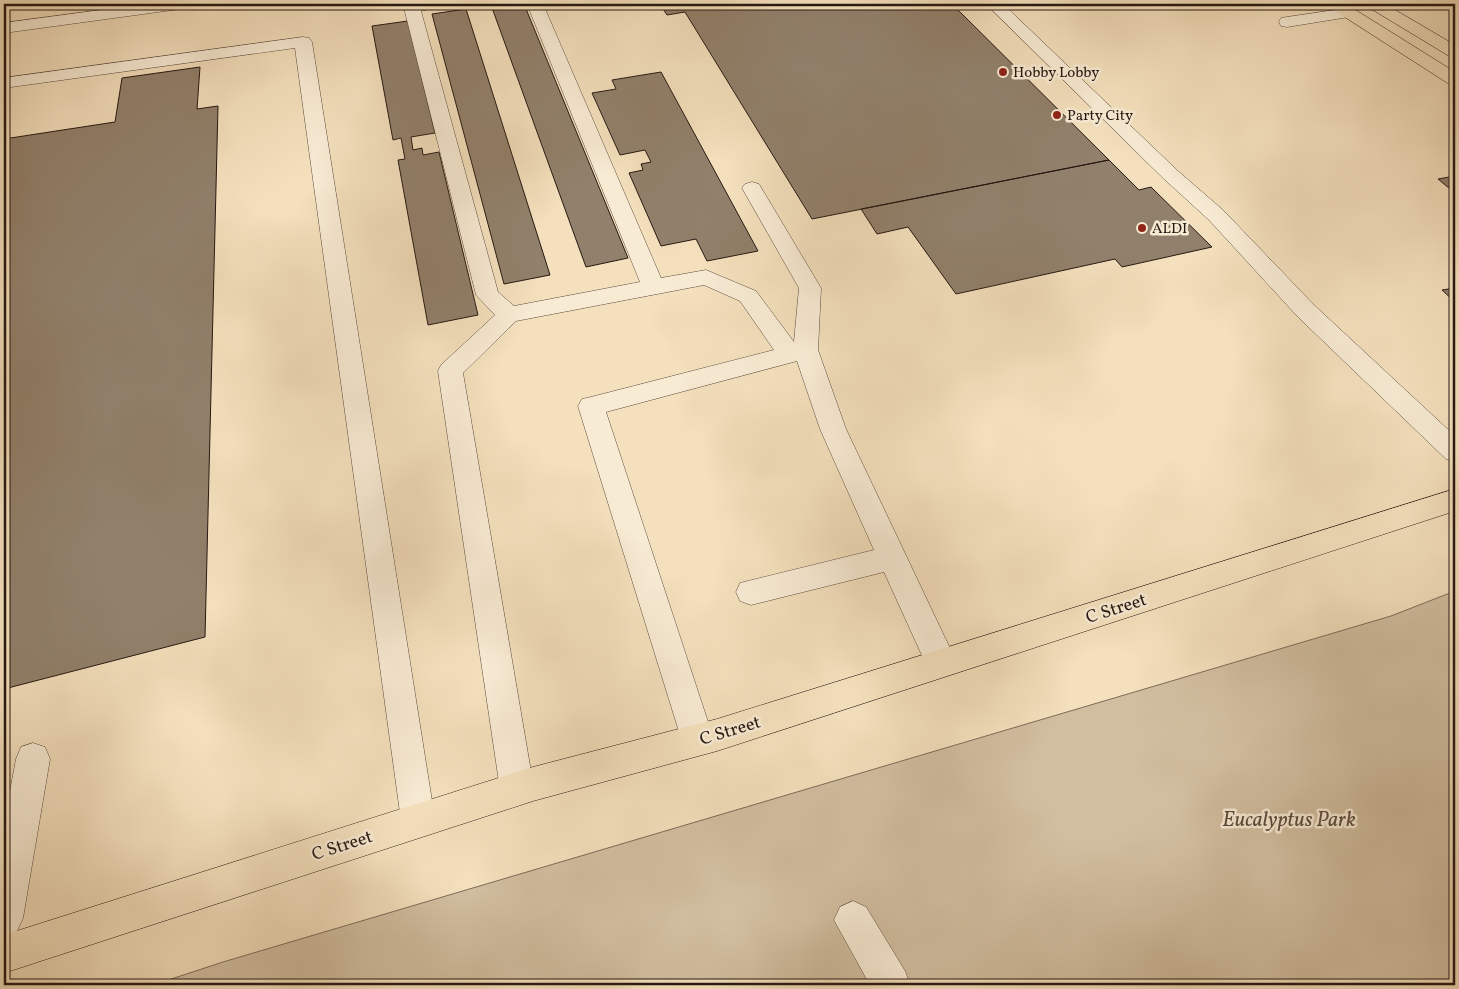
<svg xmlns="http://www.w3.org/2000/svg" width="1459" height="989" font-family="Vollkorn,serif">
<rect width="100%" height="100%" fill="#f4e0bd"/>
<filter id="stains"><feTurbulence type="fractalNoise" baseFrequency=".004" numOctaves="4"/><feColorMatrix values="0 0 0 0 .2 0 0 0 0 .09 0 0 0 0 .02 0 0 0 .5 -.17"/></filter>
<radialGradient id="worn" r=".72"><stop offset=".6" stop-color="#630" stop-opacity="0"/><stop offset="1" stop-color="#630" stop-opacity=".3"/></radialGradient>
<path fill="#d1bea0" stroke="#7c6b59" d="M1455,591V985H153L223,962L1391,616Z"/>
<path fill="#91806b" stroke="#261812" d="M499,4H524L628,258L586,267L491,5Z
M660,4H952L1109,160L812,219L685,12L667,15Z
M466,9L550,275L504,284L432,14Z
M408,21L435,133L411,137L413,150L422,148L423,155L439,152L478,315L428,325L398,160L405,159L401,138L393,140L372,26Z
M200,67L197,109L218,106L205,637L4,689V139L115,122L122,78Z
M661,72L758,251L707,261L696,239L661,246L629,173L643,170L641,164L651,162L645,150L620,155L592,93L616,89L612,80Z
M1109,160L1139,190L1151,187L1212,247L1122,267L1115,259L956,294L908,227L877,234L861,209Z
M1455,176V193L1438,179Z
M1455,288V302L1442,290Z"/>
<g fill="none" stroke-linecap="round" stroke-linejoin="round">
<g stroke="#5a4a3d" stroke-width="1">
<path id="minor" d="M146,4H188L186,7L180,9L4,33V23Z
M440,4L438,7L421,11L498,292L514,306L640,282L527,4H543L661,278L706,270L756,291L794,342L799,288L742,188L745,184L752,182L759,184L821,288L818,350L846,429L957,663L952,673L941,677L930,673L884,572L751,605L740,601L736,592L740,583L874,550L820,429L797,361L606,412L714,740L709,751L697,756L685,751L578,406L582,399L591,397L774,350L740,301L704,285L516,321L463,373L534,789L529,801L517,806L505,801L500,789L438,371L441,365L495,315L476,295L404,8L409,4Z
M986,4H1003L1178,171L1223,210L1314,305L1455,436V462L1446,459L1298,317L1209,220L1164,179Z
M1349,8L1355,10L1357,13L1355,16L1287,27L1281,26L1279,22L1281,18L1287,17Z
M303,37L309,38L312,42L435,820L430,832L418,837L406,832L401,820L295,48L4,88V78Z
M33,743L45,747L50,759L23,918L17,931L4,937V823L16,759L21,747Z
M853,901L866,907L905,971L910,985H870L834,920L840,907Z"/>
</g>
<g stroke="#261812" stroke-width="1">
<path id="major" d="M1327,4H1346L1455,72V85L1449,84L1329,7Z
M1366,4H1385L1455,45V57L1449,56L1368,7Z
M1455,489V511L717,751L533,801L4,973V935L533,767L717,719Z"/>
</g>
<use href="#minor" fill="#f8ebd4" fill-rule="evenodd"/>
<use href="#major" fill="#f4e0bd" fill-rule="evenodd"/>
</g>
<g fill="#8f2418" stroke="#f8ebd4" stroke-width="2">
<circle cx="1003" cy="72" r="5"/>
<circle cx="1057" cy="115" r="5"/>
<circle cx="1142" cy="228" r="5"/>
</g>
<g text-anchor="middle" stroke-width="5" stroke-linejoin="round" paint-order="stroke">
<g font-size="15" fill="#261812" stroke="#f8ebd4" text-anchor="start">
<text x="1013" y="77">Hobby Lobby</text>
<text x="1067" y="120">Party City</text>
<text x="1152" y="233">ALDI</text>
</g>
<g font-size="18" fill="#261812" stroke="#f8ebd4">
<text transform="translate(1116 608) rotate(-18)" y="6">C Street</text>
<text transform="translate(730 730) rotate(-17)" y="6">C Street</text>
<text transform="translate(342 845) rotate(-18)" y="6">C Street</text>
</g>
<g font-size="21" font-style="italic" fill="#594a3d" stroke="#f8ebd4">
<text x="1289" y="826">Eucalyptus Park</text>
</g>
</g>
<rect width="1459" height="989" fill="none" stroke="#f4e0bd" stroke-width="20"/>
<rect x="5" y="5" width="1449" height="979" fill="none" stroke="#261812" stroke-width="2.5"/>
<rect x="10" y="10" width="1439" height="969" fill="none" stroke="#261812"/>
<rect width="100%" height="100%" filter="url(#stains)"/>
<rect width="100%" height="100%" fill="url(#worn)"/>
</svg>
